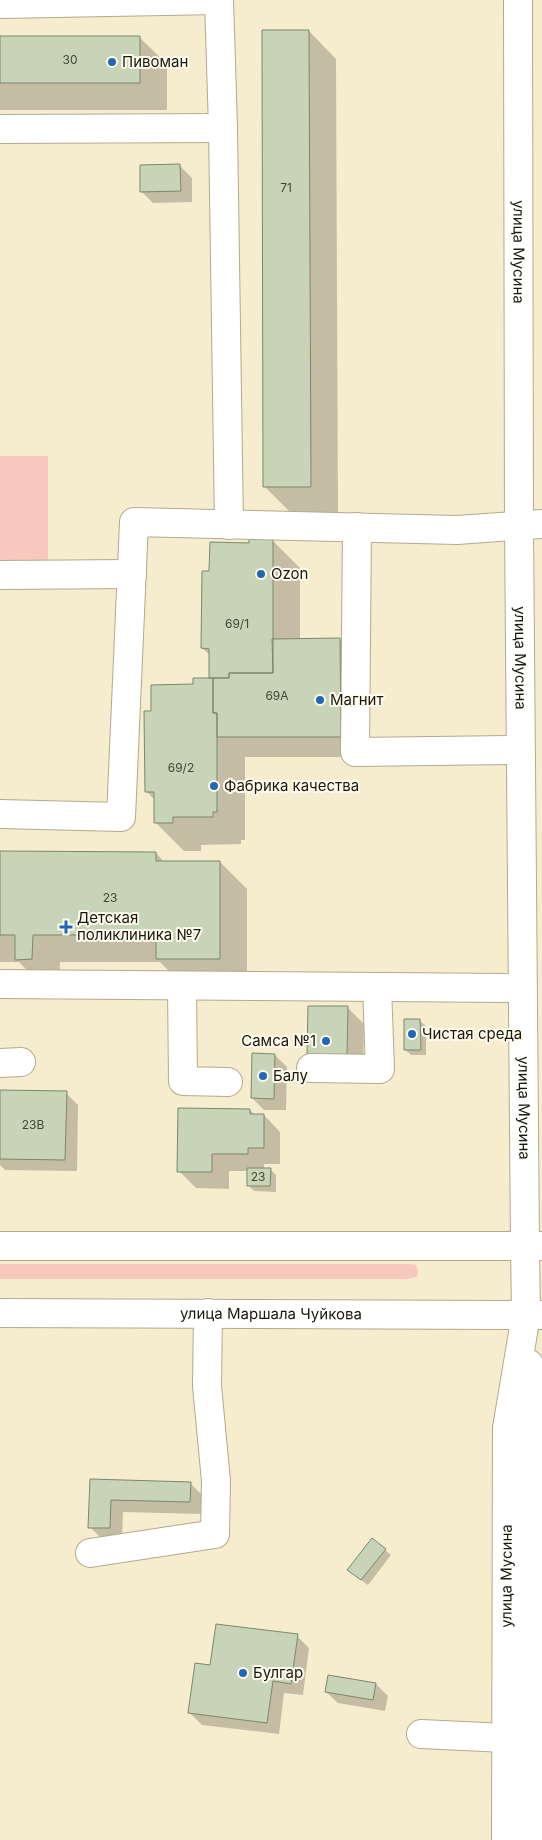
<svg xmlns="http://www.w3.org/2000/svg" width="542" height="1840" font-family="Inter,sans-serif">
<rect width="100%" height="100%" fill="#f6edce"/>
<path fill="#f8c7bd" d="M0,456H48V560H0Z
M0,1264H408L416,1265L418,1271L417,1277L407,1279H0Z"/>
<path fill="#0003" d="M309,31L336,59L338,514H292L265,487Z
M0,37H139L167,64V110H0Z
M180,166L192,178V202L153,203L141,191Z
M272,540L300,568V640H340L360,660L361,757H245V840H241V844L201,845V851H184L156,823V801L146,791L152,712L194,685L210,679V655L202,648L211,572L250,544Z
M0,853H156L164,862H220L247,889V986H184L160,962H60L59,986L44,987L19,962H0Z
M347,1007L364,1024L363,1073L325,1072Z
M420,1021L426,1026V1055H411L405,1049Z
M275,1055L287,1067L286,1110H264L252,1098Z
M0,1091L66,1093L78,1105L77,1171L5,1170L0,1165Z
M250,1110L255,1115H264L280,1132V1164H264V1169H270L276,1175V1192L254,1191L248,1185V1171H229V1189L196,1188L179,1171Z
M91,1480L190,1483L202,1495V1514L123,1512L122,1539H102L90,1527Z
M385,1550L391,1555L368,1585L355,1576Z
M297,1636L309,1648L303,1695L284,1693L279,1734L202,1725L190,1713Z
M376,1684L388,1696L385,1711L338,1703L326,1692Z"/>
<path fill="#c7d4b7" stroke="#7b876c" d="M262,30H309L311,487H263Z
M0,36H140V83H0Z
M180,164L181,191L140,192V165Z
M249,539H273V673H229V678H209V649L201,648L202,571H209L210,542L249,543Z
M340,638L341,737H217V713H213V678H229V673H273L272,639Z
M193,678H213V713H217V812H213V817H173V823H154V792H145L144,711H151V685L193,684Z
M0,851L156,852V861H220V959H156V935H33L32,959L15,960V935H0Z
M308,1006H348L347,1056H307Z
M404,1019H420L421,1050H404Z
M252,1053L275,1054L274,1099L251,1098Z
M0,1090L67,1091L65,1160L0,1159Z
M178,1108L250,1109V1114H264V1148H248V1154H212V1172H177Z
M247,1168H271L270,1186H247Z
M90,1479L191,1482L190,1502L111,1500L110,1528H88Z
M372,1538L386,1549L361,1580L347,1570Z
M216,1624L298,1634L291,1684L273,1681L267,1723L188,1713L195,1663L210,1665Z
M328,1675L376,1683L373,1700L325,1692Z"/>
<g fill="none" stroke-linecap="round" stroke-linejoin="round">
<g stroke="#b2aa8c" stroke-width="30">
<g id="minor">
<path d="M219,0L223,128L229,525"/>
<path id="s1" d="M518,0L519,526L525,1246"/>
<path d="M0,4L219,0"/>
<path d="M0,129L223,128"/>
<path d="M357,527L355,752L520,750"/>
<path d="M0,575L132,574"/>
<path d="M0,814L121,817L134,522L457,530L542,524"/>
<path d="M0,984L522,988"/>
<path d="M182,986L183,1081L228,1082"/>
<path d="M0,1063L21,1062"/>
<path d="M311,1068L380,1069L377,987"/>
<path d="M529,1364L533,1426L534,1840"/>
<path d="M90,1553L215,1534L216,1481L207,1386L208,1313"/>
<path d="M421,1734L506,1738"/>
<path id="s2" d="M506,1840L507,1428L526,1315"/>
</g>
</g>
<g stroke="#b2aa8c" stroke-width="30">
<g id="major">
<path d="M0,1246H542"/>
<path d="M525,1246L526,1315"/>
<path id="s3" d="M0,1313L542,1315"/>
</g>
</g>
<use href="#minor" stroke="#fff" stroke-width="28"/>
<use href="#major" stroke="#fff" stroke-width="28"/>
</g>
<g fill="#2067b7" stroke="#fefbee" stroke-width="2">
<circle cx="112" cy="62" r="5"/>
<circle cx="261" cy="574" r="5"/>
<circle cx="320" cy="700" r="5"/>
<circle cx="214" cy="786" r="5"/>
<path d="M63.5 919.5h5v5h5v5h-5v5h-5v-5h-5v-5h5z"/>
<circle cx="412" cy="1034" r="5"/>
<circle cx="326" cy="1041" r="5"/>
<circle cx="263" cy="1076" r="5"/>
<circle cx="243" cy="1673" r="5"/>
</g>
<g text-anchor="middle" stroke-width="4" stroke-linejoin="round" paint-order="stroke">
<g font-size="12" fill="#454637">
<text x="70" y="64">30</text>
<text x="286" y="192">71</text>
<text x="237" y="628">69/1</text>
<text x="277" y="700">69А</text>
<text x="181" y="772">69/2</text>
<text x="110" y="902">23</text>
<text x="33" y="1129">23В</text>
<text x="258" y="1181">23</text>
</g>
<g font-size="15" fill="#1a170c" stroke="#fefbee" text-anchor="start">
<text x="122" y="67">Пивоман</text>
<text x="271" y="579">Ozon</text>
<text x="330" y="705">Магнит</text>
<text x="224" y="791">Фабрика качества</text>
<text x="77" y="923">Детская<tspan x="77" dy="17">поликлиника №7</tspan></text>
<text x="422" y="1039">Чистая среда</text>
<text x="316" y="1046" text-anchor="end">Самса №1</text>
<text x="273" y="1081">Балу</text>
<text x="253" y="1678">Булгар</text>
</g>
<g font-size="15" fill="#1a170c" stroke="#fefbee">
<text dy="5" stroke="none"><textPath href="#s1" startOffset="252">улица Мусина</textPath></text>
<text dy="5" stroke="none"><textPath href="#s1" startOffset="658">улица Мусина</textPath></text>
<text dy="5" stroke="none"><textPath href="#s1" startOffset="1108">улица Мусина</textPath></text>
<text dy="5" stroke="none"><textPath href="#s3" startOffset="271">улица Маршала Чуйкова</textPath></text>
<text dy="5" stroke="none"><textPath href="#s2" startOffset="264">улица Мусина</textPath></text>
</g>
</g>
</svg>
